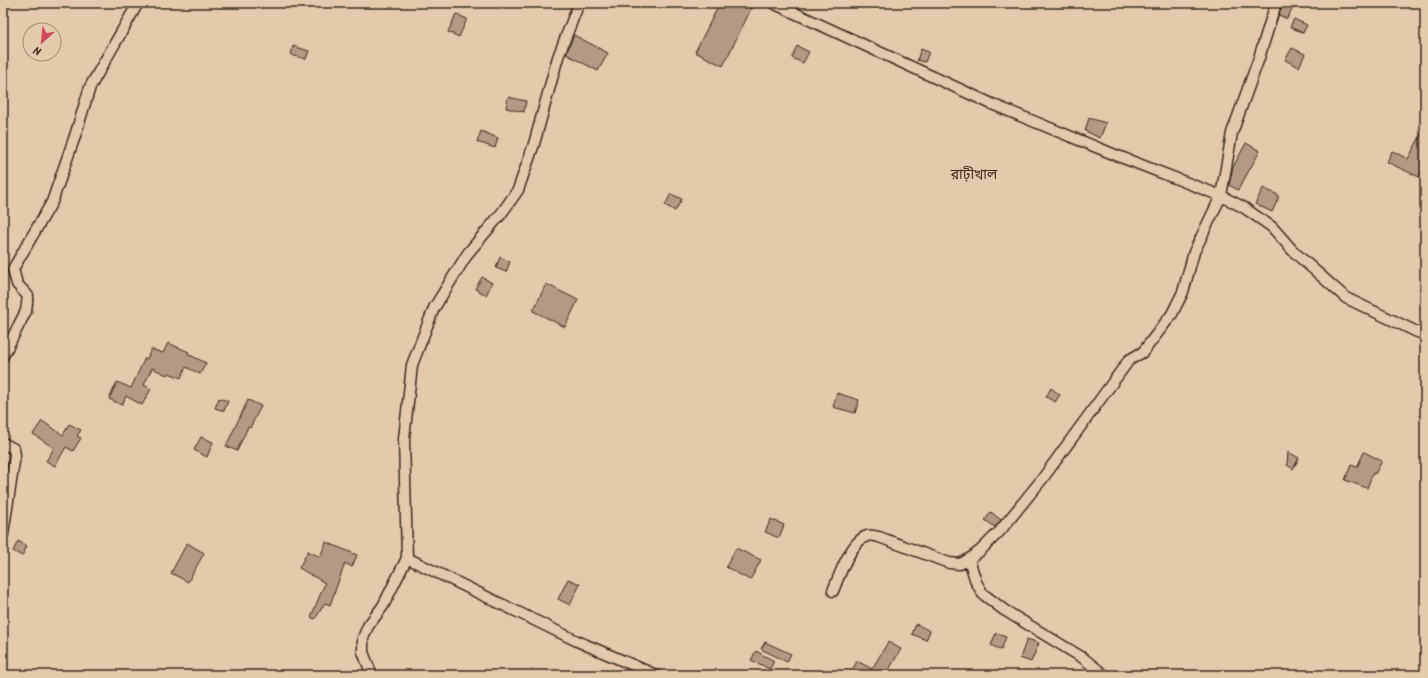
<svg xmlns="http://www.w3.org/2000/svg" width="1428" height="678" font-family="Kalam,'Noto Sans Bengali',sans-serif">
<rect width="100%" height="100%" fill="#e5c9ac"/>
<filter id="ink" filterUnits="userSpaceOnUse"><feTurbulence type="fractalNoise" baseFrequency=".025" numOctaves="2"/><feDisplacementMap in="SourceGraphic" scale="8" xChannelSelector="R" yChannelSelector="G"/><feConvolveMatrix kernelMatrix="1 2 1 2 8 2 1 2 1" color-interpolation-filters="sRGB"/></filter>
<g filter="url(#ink)">
<path fill="#b39a83" stroke="#3b2a1e" d="M720,3H754L723,66L695,52Z
M1282,3H1295L1287,19L1279,15Z
M456,14L467,19L459,37L448,32Z
M1294,19L1307,25L1303,33L1290,27Z
M574,35L608,53L598,71L566,54Z
M293,46L309,51L306,59L291,55Z
M797,46L809,52L803,63L792,58Z
M1292,48L1305,54L1299,67L1285,60Z
M921,49L929,52L925,62L917,60Z
M508,97L526,101L524,112L506,108Z
M1089,118L1106,123L1100,138L1085,131Z
M1425,127V164L1419,177L1387,162L1392,151L1408,159Z
M481,131L498,138L495,148L477,142Z
M1246,143L1260,151L1238,190L1229,185L1233,167Z
M1263,188L1278,195V199L1272,212L1255,204Z
M671,194L682,199L675,211L665,205Z
M500,257L510,262L506,272L496,268Z
M482,277L492,283L486,295L475,289Z
M546,284L578,300L565,327L533,311Z
M168,343L189,352L188,354L206,363L200,374L186,367L181,378L169,373L167,375L152,368L144,385L151,389L142,405L126,396L122,405L109,399L117,382L131,388L145,358L147,359L151,349L163,353Z
M1051,388L1060,395L1055,402L1046,397Z
M837,393L859,400L855,413L833,407Z
M219,398L228,401L224,411L215,408Z
M248,400L261,406L250,428L248,427L237,451L226,446Z
M42,421L63,435L69,424L81,430L77,436L81,438L73,451L66,447L55,466L46,461L54,448L33,434Z
M201,437L213,442L207,457L194,450Z
M1288,452L1299,458L1293,469L1287,465Z
M1364,452L1382,461L1375,474L1373,473L1367,488L1345,480L1351,465L1357,467Z
M991,512L1001,520L995,527L985,520Z
M771,519L784,525L779,538L765,532Z
M18,541L27,546L22,556L13,551Z
M326,542L357,555L352,567L345,563L330,605L325,603L315,619L311,617L325,583L299,568L308,551L320,557Z
M187,543L204,553L188,582L171,573Z
M736,548L761,560L750,580L726,567Z
M568,579L580,584L570,605L558,599Z
M916,624L930,631L926,640L912,634Z
M996,633L1006,637L1001,650L991,645Z
M1027,639L1039,643L1031,662L1020,658Z
M765,642L791,654L787,662L761,649Z
M888,642L901,649L886,675H864L853,669L857,661L872,669Z
M756,651L774,661L770,669L751,660Z"/>
<g fill="none" stroke-linecap="round" stroke-linejoin="round">
<g stroke="#3b2a1e" stroke-width="13">
<path id="minor" d="M773,3L994,105L1113,154L1221,196L1243,207L1272,227L1294,252L1346,298L1415,331L1425,335
M3,356L26,311L28,296L17,284L13,269L52,202L75,136L90,87L138,3
M3,443L14,449L15,455L3,534
M407,558L577,641L656,675
M969,559L976,582L983,594L1004,610L1083,658L1104,675
M833,591C839,576 851,541 867,536C870,535 875,536 879,537L949,563L960,564L969,559L980,551L1000,531L1043,478L1129,360L1143,352L1172,314L1183,292L1194,252L1221,196L1232,133L1259,58L1276,3
M372,675L363,652V638L368,626L383,606L407,558L404,439L412,365L434,308L468,253L501,214L518,190L534,144L558,57L579,3"/>
</g>
<use href="#minor" stroke="#e5c9ac" stroke-width="10"/>
</g>
</g>
<g text-anchor="middle" stroke-width="3" stroke-linejoin="round" paint-order="stroke">
<g font-size="14" fill="#3b2a1e" stroke="#e5c9ac">
<text x="974" y="179">রাঢ়ীখাল</text>
</g>
</g>
<rect width="1428" height="678" fill="none" stroke="#e5c9ac" stroke-width="16"/>
<rect x="8" y="8" width="1412" height="662" fill="none" stroke="#3b2a1e" stroke-width="1.5" filter="url(#ink)"/>
<g transform="translate(42 42) rotate(207)"><circle r="19" fill="#e5c9ac" stroke="#a18973"/>
<path d="M0-3L7 15L0 10L-7 15Z" fill="#d1495b"/>
<text y="-6" font-size="11" font-weight="bold" text-anchor="middle" fill="#3b2a1e">N</text>
</g>
</svg>
